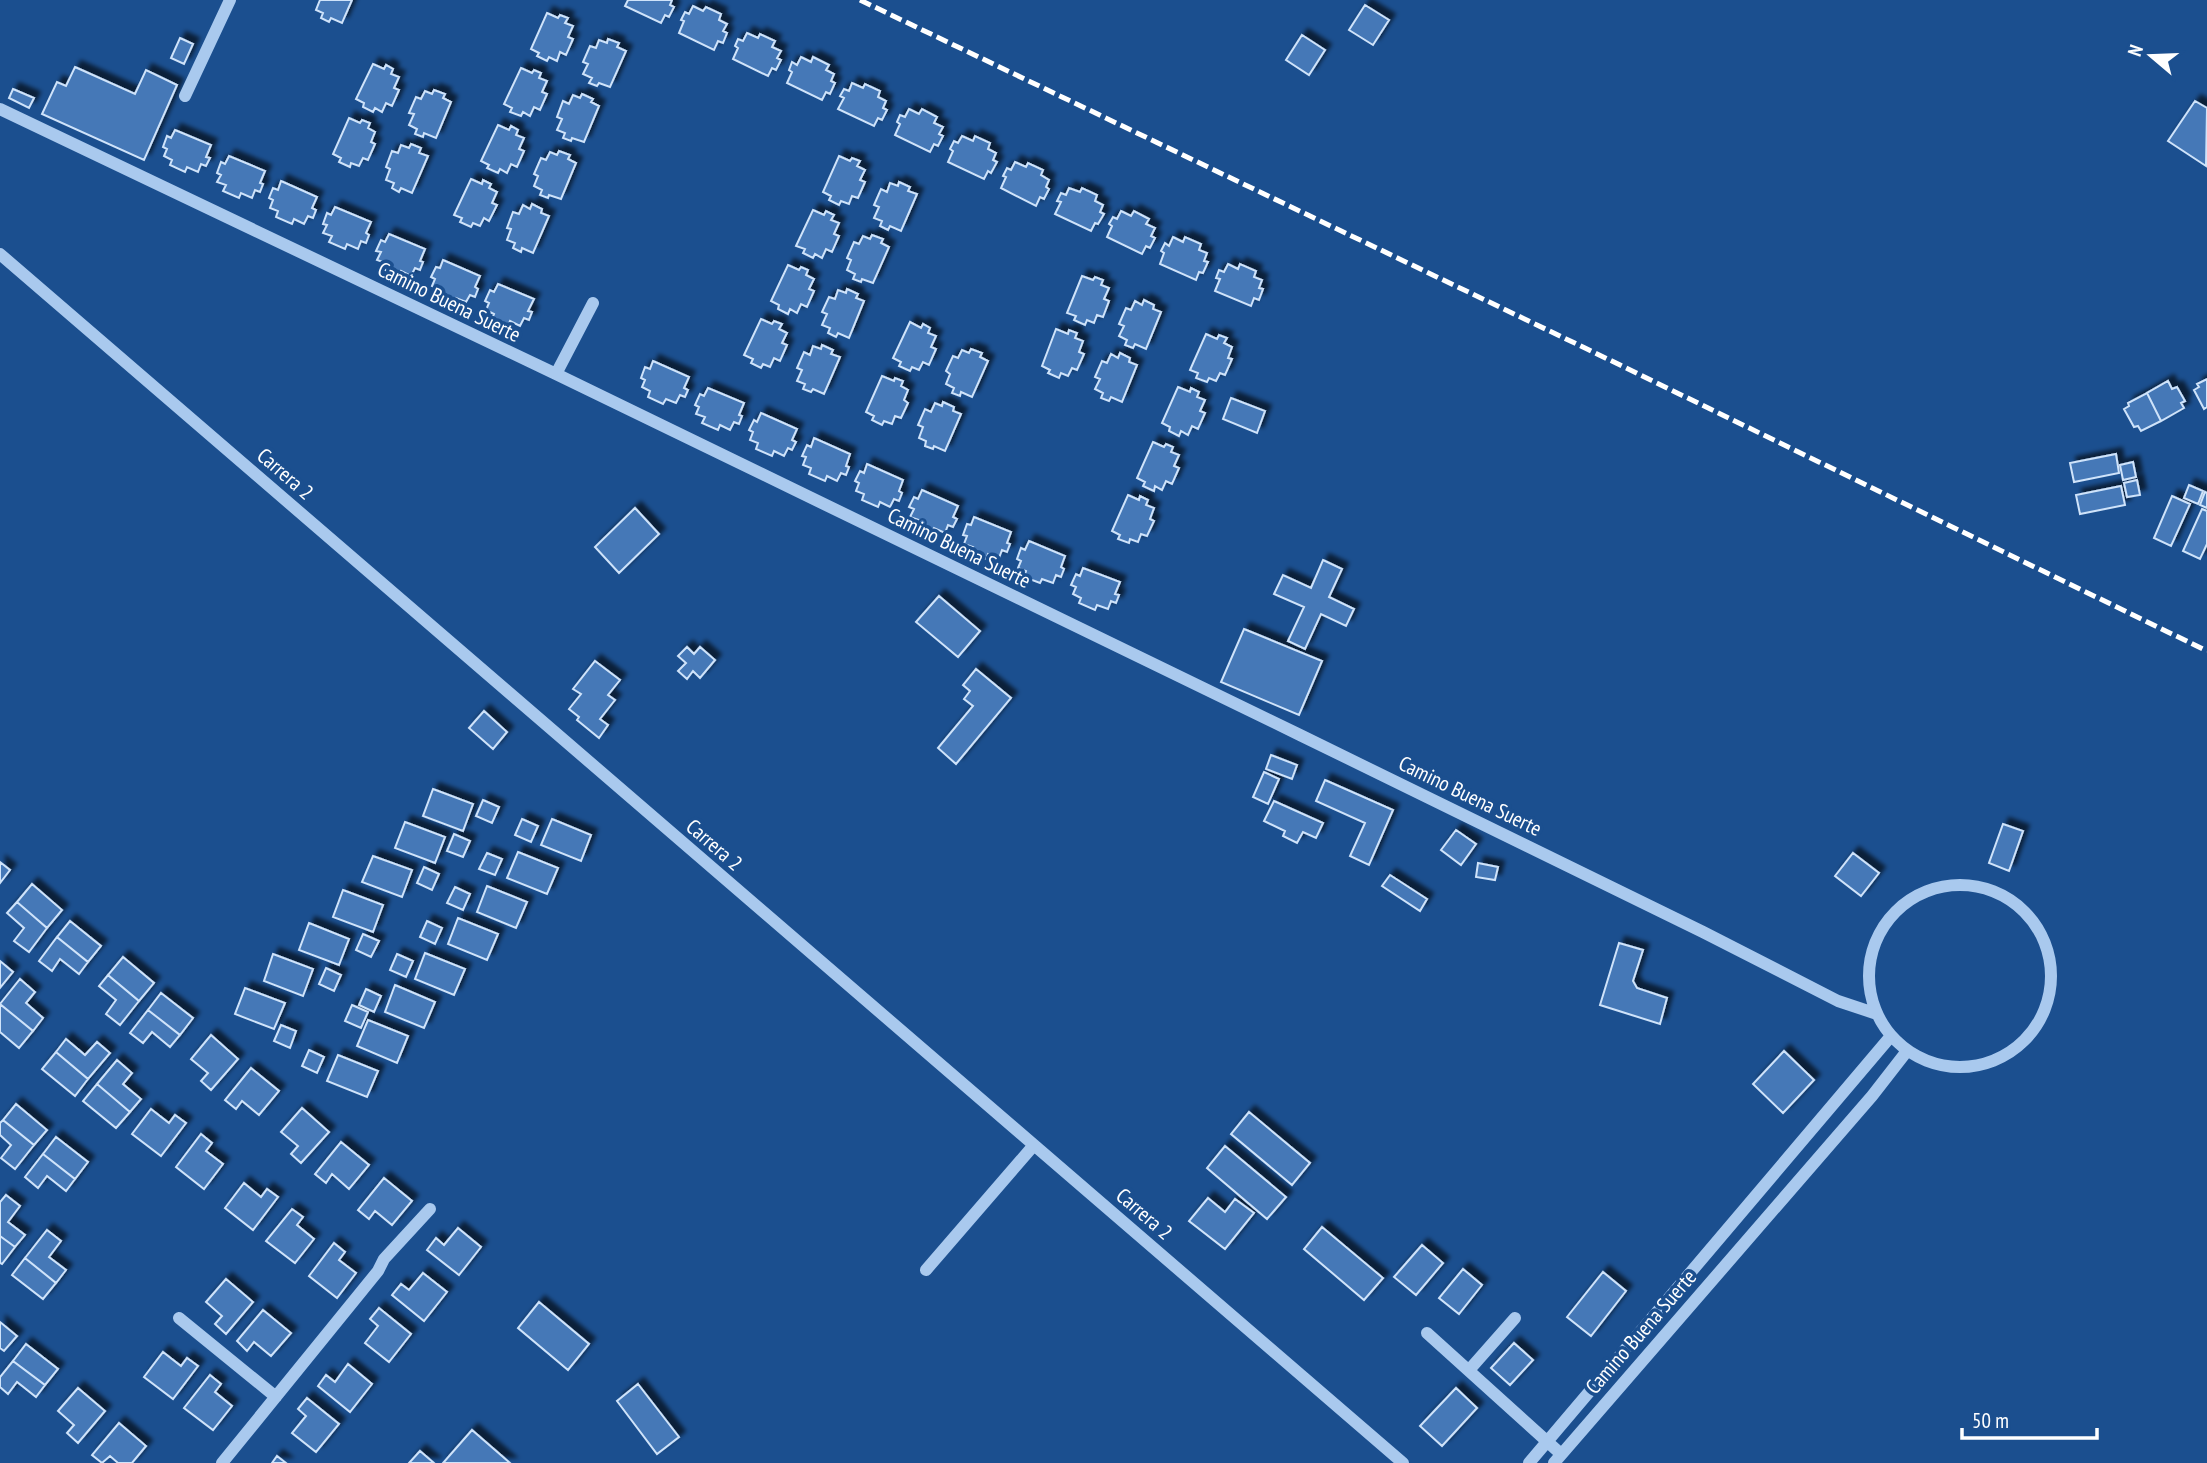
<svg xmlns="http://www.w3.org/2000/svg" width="2207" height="1463" font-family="'PT Sans Narrow',sans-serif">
<defs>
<filter id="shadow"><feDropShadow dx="6" dy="-6" stdDeviation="2" flood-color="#0009"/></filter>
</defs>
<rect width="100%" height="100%" fill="#1b4f8f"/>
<path fill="#4478b7" stroke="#cfe3fa" stroke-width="2" filter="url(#shadow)" d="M320,0H352L342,23L331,18L329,22L321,18L323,13L316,10Z
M628,0H672L670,5L674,7L669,17L665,15L661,23L625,6Z
M1365,5L1389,20L1373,45L1349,30Z
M693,6L703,11L706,7L721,14L719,20L727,24L723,31L727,33L723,43L718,41L714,50L679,33L684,21L681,20L685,12L689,14Z
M547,13L558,18L560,15L568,18L565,23L573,26L568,37L573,39L566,55L560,52L557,61L549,57L547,61L537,56L539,53L531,49Z
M747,33L758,38L760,34L775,41L772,47L781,51L777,58L781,60L776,70L772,68L768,76L733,59L738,48L735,46L738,39L743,41Z
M1302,35L1325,50L1309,75L1286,60Z
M180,38L193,44L184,64L171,58Z
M608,39L619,43L617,47L626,51L610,87L599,83L597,86L589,83L592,78L583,74L588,64L583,62L590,46L596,48L599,40L607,43Z
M801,57L811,62L813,57L829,65L826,70L834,74L831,81L835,83L830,94L826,92L822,100L787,83L792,72L789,70L792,62L797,65Z
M373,64L384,69L386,65L393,69L391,74L399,77L394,88L399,90L392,106L386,103L382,112L375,108L373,112L363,107L364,103L356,99Z
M75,67L135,94L146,70L177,85L144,160L42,114L57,82L66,86Z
M521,68L532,73L534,70L541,73L539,78L547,81L542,92L547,94L540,110L534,107L530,116L523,112L521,116L510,112L512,108L504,104Z
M852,83L863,88L865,84L880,91L878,97L886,101L883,108L887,110L882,120L878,118L874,126L838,109L844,98L840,96L844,89L849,91Z
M13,89L34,98L29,108L9,98Z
M434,90L445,94L443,98L451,102L436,138L424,133L423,137L415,134L417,129L409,125L414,114L409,113L416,97L421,99L425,91L432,94Z
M582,94L593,99L591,102L599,106L584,142L572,138L571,141L563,138L565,133L557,130L562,119L557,117L563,101L569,104L573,95L580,98Z
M2195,101L2207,108L2206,166L2168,141Z
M909,109L919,114L922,109L937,117L934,123L943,127L939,134L943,136L938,146L934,144L930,152L895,135L900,124L897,122L900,115L905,117Z
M349,118L360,123L362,120L370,123L368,128L375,132L371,142L375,144L368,160L363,158L359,166L351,163L350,167L339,162L341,158L333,154Z
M498,125L509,130L511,126L518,130L516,135L524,138L519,149L524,151L517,167L511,164L507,173L500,169L498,173L487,168L489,165L481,161Z
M175,130L211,145L206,157L210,158L206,166L201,164L198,172L187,167L185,172L170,165L172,160L164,156L167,149L163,147L167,136L171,138Z
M962,136L973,141L975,136L990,143L988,149L996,153L993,160L997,162L991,173L988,171L984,179L948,162L953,151L950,149L954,141L958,143Z
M411,144L421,148L419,153L428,156L412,193L401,188L399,192L392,188L394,183L386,180L390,169L386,167L392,151L398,153L401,145L409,148Z
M559,151L570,155L568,159L576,163L561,199L549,195L548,198L540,195L542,190L534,186L538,176L534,174L541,158L546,160L550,152L557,155Z
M229,156L265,171L260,183L263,184L260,192L255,190L252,198L241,193L239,198L223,191L226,185L217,182L221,175L217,173L221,162L225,164Z
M839,156L850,161L852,158L860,161L857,166L865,170L860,180L865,182L858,198L852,196L849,204L841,201L839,205L829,200L831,196L823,192Z
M1015,162L1026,167L1028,163L1043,170L1041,175L1049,180L1046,187L1049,189L1044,199L1040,197L1036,206L1001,188L1006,177L1003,176L1007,168L1011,170Z
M471,179L482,184L483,180L491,184L489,188L497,192L492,203L497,205L489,221L484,218L480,226L473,223L471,227L460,222L462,218L454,215Z
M281,181L317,197L312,208L316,210L313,218L308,216L304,224L294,219L292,224L276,217L278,211L270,208L273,200L269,198L273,188L278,190Z
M899,182L910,187L908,191L917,194L901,231L890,226L888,230L880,226L882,221L874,218L879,207L874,205L881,189L887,192L890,183L898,186Z
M1069,188L1080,192L1082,188L1097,195L1095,201L1103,205L1100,212L1104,214L1098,224L1095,223L1091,231L1055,214L1061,202L1057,201L1061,193L1066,195Z
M532,204L542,209L541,213L549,216L533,253L522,248L521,252L513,248L515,243L507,240L511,229L507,228L513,212L519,214L523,205L530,209Z
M335,207L371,222L366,233L369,235L366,243L361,241L358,249L347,244L345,249L329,242L332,236L323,233L327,225L323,224L327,213L331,215Z
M813,210L824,215L826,211L834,215L831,220L839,223L834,234L839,236L832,252L826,249L822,258L815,254L813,258L803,253L805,249L796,246Z
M1121,211L1131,216L1134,211L1149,219L1146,224L1155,228L1151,236L1155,238L1150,248L1146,246L1142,254L1107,237L1112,226L1109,224L1113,217L1117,219Z
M389,234L425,249L420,261L423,262L420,270L415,268L411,276L401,271L399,276L383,269L386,263L377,260L381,252L376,251L381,240L385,242Z
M872,235L883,239L881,243L889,247L873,283L862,279L861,282L853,279L855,274L847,270L851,260L847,258L854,242L859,244L863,236L870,239Z
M1173,237L1183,242L1185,237L1201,244L1199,250L1207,253L1204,261L1208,262L1203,273L1199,272L1196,280L1160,264L1164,253L1161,251L1165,243L1169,246Z
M443,260L480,276L475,287L478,289L475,297L470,295L466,302L456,298L454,302L438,296L441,290L432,286L435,279L431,277L436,267L440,268Z
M1228,264L1238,269L1240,264L1256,271L1254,277L1262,280L1259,288L1263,289L1259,300L1254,298L1251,306L1215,291L1220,279L1216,278L1219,270L1224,272Z
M788,265L799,270L801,267L808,270L806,275L814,279L809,289L814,291L807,307L801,304L797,313L790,309L788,314L778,309L779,305L771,301Z
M1082,276L1093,280L1095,277L1103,280L1101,285L1109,288L1104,299L1109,301L1103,317L1097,315L1094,323L1087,320L1085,325L1074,320L1076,316L1067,313Z
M498,284L534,299L528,311L532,312L529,320L524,318L520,326L510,321L508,326L492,319L494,314L486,310L489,303L485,301L490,290L494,292Z
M847,289L858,294L856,298L864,301L849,338L838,333L836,337L828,333L830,328L822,325L827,314L822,312L829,297L835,299L838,290L846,293Z
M1144,300L1154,305L1153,309L1161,312L1146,349L1135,344L1133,348L1125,345L1127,340L1119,336L1124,326L1119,324L1126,308L1131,310L1135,301L1142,305Z
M761,319L772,324L774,321L782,324L779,329L787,333L782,343L787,345L780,361L774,358L770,367L763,364L761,368L751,363L753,359L744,355Z
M910,322L921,328L923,324L930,328L928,333L936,336L931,347L936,349L929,365L923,362L919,370L912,367L910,371L899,366L901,362L893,358Z
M1056,329L1068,334L1069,330L1077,333L1075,338L1083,341L1079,352L1084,354L1077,370L1072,368L1068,376L1061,373L1059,378L1048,373L1050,370L1042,366Z
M1206,334L1217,339L1219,335L1227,338L1224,343L1232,347L1228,358L1232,359L1225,375L1220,373L1216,381L1209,378L1207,382L1196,378L1198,373L1190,370Z
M822,345L833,350L831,354L840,357L824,394L813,389L811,392L803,389L805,384L797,381L802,370L797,368L804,352L810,355L813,346L821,349Z
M971,349L982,353L980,357L988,361L972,397L961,392L960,396L952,393L954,388L946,384L950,374L946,371L953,356L958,358L962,350L969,353Z
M1120,353L1130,358L1129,362L1137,365L1122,402L1111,397L1109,401L1101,398L1103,393L1095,389L1100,379L1095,377L1102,361L1107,363L1111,354L1118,358Z
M653,361L689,377L684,388L688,390L685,397L680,395L676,403L666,399L663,404L648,397L650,391L642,387L645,380L641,378L645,367L650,369Z
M882,376L894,381L895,378L903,381L901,386L908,390L904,400L908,403L901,418L895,416L892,424L884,421L882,425L872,420L874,416L866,412Z
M2207,379V407L2204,409L2194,390L2199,387L2197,384Z
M2168,381L2172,389L2177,387L2185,401L2181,403L2184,408L2161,421L2147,393Z
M1178,387L1190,392L1191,388L1199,392L1197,397L1205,400L1200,411L1205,413L1198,429L1192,426L1188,435L1181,431L1179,436L1169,431L1170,427L1162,423Z
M708,388L744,403L739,415L742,416L739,424L734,422L730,430L720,425L718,430L702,423L705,417L696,414L699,407L695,405L700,394L704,396Z
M2147,393L2161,421L2141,431L2138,426L2134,427L2124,409L2129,406L2128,403Z
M1231,398L1265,411L1257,433L1223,419Z
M943,402L954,407L953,411L961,414L945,451L934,446L933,449L925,446L926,441L919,438L923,427L918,425L925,409L931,412L935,403L942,406Z
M761,413L797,429L792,440L796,442L792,450L788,448L784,456L774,451L772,456L756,449L758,443L750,440L753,432L749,430L754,420L757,422Z
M814,438L850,454L846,466L849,467L846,475L841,473L837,481L827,476L825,481L809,474L811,468L803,465L806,457L802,456L807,445L811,447Z
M1153,442L1164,447L1166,444L1173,447L1171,452L1179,455L1174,466L1179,468L1172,484L1166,481L1162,490L1155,486L1154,491L1143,486L1145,482L1137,478Z
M2116,454L2119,473L2074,482L2070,463Z
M2133,462L2136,477L2123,480L2120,465Z
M867,464L903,480L899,491L902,493L899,501L894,499L890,507L880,502L878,507L862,500L864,494L856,491L859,483L855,481L860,471L864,473Z
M2137,480L2140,495L2127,497L2124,483Z
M2189,485L2203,491L2198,504L2184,498Z
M2121,486L2125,505L2080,514L2076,495Z
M922,490L958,506L953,517L957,519L953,527L948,525L945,533L934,528L932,533L916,526L919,520L910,517L914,509L909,507L914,497L918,499Z
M2205,492L2207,493V508L2200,505Z
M1128,495L1139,500L1140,496L1148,500L1146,505L1154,508L1150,519L1154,521L1147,536L1141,534L1138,542L1130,539L1129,543L1118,539L1120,535L1112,531Z
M2172,496L2190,504L2171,546L2154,538Z
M635,508L659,534L619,573L595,547Z
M2202,509L2207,511V544L2200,559L2183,551Z
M974,517L1011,532L1007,543L1010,544L1007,552L1002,550L999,558L988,554L986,559L970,553L973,547L964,544L967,536L963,535L967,524L971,525Z
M1029,541L1065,556L1061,567L1064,569L1061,577L1056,575L1053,583L1042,579L1040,583L1024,577L1026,571L1018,568L1021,561L1017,559L1021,548L1025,550Z
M1323,560L1342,569L1329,597L1354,609L1346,626L1321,614L1305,649L1288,641L1304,607L1274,594L1283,575L1311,588Z
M1083,568L1120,582L1115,594L1119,595L1116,603L1111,601L1108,609L1097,605L1095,610L1079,603L1081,598L1073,594L1076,587L1071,585L1076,574L1080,576Z
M939,596L980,631L958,657L916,622Z
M1244,629L1322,661L1299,715L1221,682Z
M687,647L694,654L700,647L715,660L700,678L693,671L687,679L678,671L686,663L678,656Z
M595,661L620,680L608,695L615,700L600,719L608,725L599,738L577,720L579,717L569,709L581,694L573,689Z
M976,669L1011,698L956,764L938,748L973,706L964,699L970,691L963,685Z
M484,711L507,732L493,749L469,728Z
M1271,755L1297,765L1292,779L1266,769Z
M1264,772L1279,779L1268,804L1253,797Z
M1325,780L1393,810L1369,865L1350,856L1365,823L1316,801Z
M433,789L473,804L463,831L423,816Z
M483,800L499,807L492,823L476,816Z
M1274,801L1323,823L1316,838L1303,832L1297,843L1283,836L1285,831L1264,821Z
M522,819L538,826L531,842L515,835Z
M552,819L591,835L581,861L541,845Z
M405,822L445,837L435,863L395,848Z
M2003,824L2023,831L2009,871L1989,863Z
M1456,830L1476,844L1461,865L1441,850Z
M454,834L470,841L463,857L447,851Z
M518,852L558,868L547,894L507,878Z
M487,853L502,859L495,875L479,869Z
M1853,853L1879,873L1861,896L1835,876Z
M373,856L412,870L402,897L362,882Z
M0,862L10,870L0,883Z
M1478,863L1498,867L1495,880L1476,877Z
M424,867L439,874L432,890L417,883Z
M1390,875L1427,899L1420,911L1382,886Z
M32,884L62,910L47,928L17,902Z
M487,886L527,902L516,928L477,912Z
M455,887L470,894L463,910L447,903Z
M343,890L383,905L373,932L333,917Z
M17,902L47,928L29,952L14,941L24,928L7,913Z
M458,918L498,934L487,960L448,944Z
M70,921L101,946L88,962L57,937Z
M427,921L442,928L435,944L420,937Z
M309,923L349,939L339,965L299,950Z
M363,934L379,941L371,957L356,950Z
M57,937L88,962L79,974L60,959L52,971L39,961Z
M1619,943L1643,950L1633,981L1637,988L1667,998L1660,1024L1600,1005Z
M425,953L465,969L454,995L415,979Z
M273,954L313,969L303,996L264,981Z
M397,954L413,961L406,977L390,970Z
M123,957L154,983L139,1001L108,975Z
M0,961L13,972L0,988Z
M326,968L341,975L334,991L319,984Z
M108,975L139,1001L120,1025L106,1014L116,1000L99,986Z
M20,979L35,992L26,1003L43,1018L33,1031L0,1004Z
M395,985L435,1002L424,1028L385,1012Z
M245,988L285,1003L274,1029L235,1014Z
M366,989L381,996L374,1012L359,1005Z
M161,993L193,1018L180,1035L148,1010Z
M0,1004L33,1031L19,1048L0,1032Z
M352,1005L368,1012L361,1028L345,1021Z
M148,1010L180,1035L170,1047L152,1032L143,1043L130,1033Z
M368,1020L408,1036L397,1063L357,1046Z
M281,1025L296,1031L290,1048L274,1041Z
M211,1035L238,1059L211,1090L201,1081L208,1073L191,1059Z
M66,1039L85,1055L97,1042L110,1053L88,1079L56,1052Z
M309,1050L324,1057L317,1073L302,1066Z
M1784,1051L1814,1080L1783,1113L1753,1084Z
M56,1052L88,1079L75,1096L42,1069Z
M338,1055L378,1071L367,1097L327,1081Z
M117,1060L132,1073L123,1084L141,1099L130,1112L97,1084Z
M251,1068L279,1091L259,1115L242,1101L236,1109L225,1100Z
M97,1084L130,1112L116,1128L83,1101Z
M16,1104L47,1130L34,1145L3,1120Z
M302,1108L329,1132L301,1163L291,1154L298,1146L281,1132Z
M151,1109L169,1123L175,1115L186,1123L161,1156L132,1134Z
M1249,1112L1310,1163L1292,1185L1231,1134Z
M3,1120L34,1145L15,1169L1,1158L11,1145L0,1135V1123Z
M201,1134L212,1143L206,1151L223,1164L204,1189L176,1167Z
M56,1137L88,1162L75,1179L43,1154Z
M341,1142L369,1165L349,1189L332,1174L326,1183L315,1174Z
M1225,1146L1286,1197L1267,1219L1207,1168Z
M43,1154L75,1179L66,1191L47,1176L38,1188L25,1177Z
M384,1178L412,1201L392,1225L375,1211L369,1219L358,1210Z
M244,1183L261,1197L267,1189L278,1197L253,1230L225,1208Z
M6,1195L20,1206L8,1222L25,1235L15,1247L0,1236V1202Z
M1208,1198L1225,1212L1235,1199L1254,1213L1225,1249L1189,1221Z
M292,1209L303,1217L297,1225L314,1239L295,1263L266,1241Z
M1322,1227L1383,1278L1364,1300L1304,1249Z
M458,1228L481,1247L459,1275L427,1250L436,1238L444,1245Z
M47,1230L61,1241L49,1257L66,1270L56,1283L25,1258Z
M0,1236L15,1247L2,1264L0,1263Z
M334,1243L345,1252L339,1260L356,1273L337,1298L309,1276Z
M1422,1245L1443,1263L1416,1295L1394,1277Z
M25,1258L56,1283L43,1299L12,1275Z
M1463,1269L1482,1285L1459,1314L1439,1298Z
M1603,1272L1626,1291L1591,1336L1567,1317Z
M423,1273L447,1292L424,1321L392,1295L401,1284L409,1290Z
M226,1279L253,1302L226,1334L215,1324L222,1316L206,1302Z
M539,1302L589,1344L568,1370L518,1328Z
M379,1308L411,1334L389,1362L365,1343L378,1326L370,1319Z
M263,1310L291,1333L271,1356L254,1342L247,1351L237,1341Z
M0,1322L17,1336L4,1351L0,1348Z
M1514,1343L1533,1360L1510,1385L1491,1368Z
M26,1344L58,1369L45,1385L13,1361Z
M163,1352L181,1366L187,1358L198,1366L173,1399L144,1377Z
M13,1361L45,1385L36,1397L17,1382L8,1394L0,1387V1377Z
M348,1364L372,1384L350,1412L318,1386L326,1375L335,1382Z
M210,1375L221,1384L215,1392L232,1406L213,1430L184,1408Z
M638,1384L679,1437L657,1454L617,1401Z
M78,1388L105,1411L78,1443L67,1433L74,1425L58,1411Z
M1456,1388L1477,1408L1442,1446L1420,1426Z
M307,1398L339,1424L316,1452L292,1433L306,1416L298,1409Z
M119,1423L146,1446L132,1463H118L110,1456L102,1463L92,1455Z
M472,1430L510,1463H443Z
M420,1451L434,1463H409Z
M277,1456L286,1463H272Z"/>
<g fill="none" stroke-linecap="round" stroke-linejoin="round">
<path stroke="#a9c9ee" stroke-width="12" d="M185,96L230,0
M0,109L556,374L1300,735L1703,932L1838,1001L1877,1014
M0,254L1403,1463
M556,374L593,303
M1869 976a91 91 0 1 1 182 0a91 91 0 1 1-182 0Z
M926,1270L1034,1145
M179,1318L276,1397
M1427,1333L1561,1454
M1470,1369L1515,1318
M222,1463L378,1271L384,1259L430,1209
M1529,1463L1891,1036
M1554,1463L1872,1096L1907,1051"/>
<path stroke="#fff" stroke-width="5" stroke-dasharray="12 5" stroke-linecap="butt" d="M860,0L1585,348L2207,651"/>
</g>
<g text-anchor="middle" stroke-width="7" stroke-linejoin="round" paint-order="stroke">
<g font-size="21" fill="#fff" stroke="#1b4f8f">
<text transform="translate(449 302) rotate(26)" y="7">Camino Buena Suerte</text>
<text transform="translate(285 474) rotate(41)" y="7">Carrera 2</text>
<text transform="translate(959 548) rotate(26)" y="7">Camino Buena Suerte</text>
<text transform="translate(1470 796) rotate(26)" y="7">Camino Buena Suerte</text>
<text transform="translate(714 845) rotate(41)" y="7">Carrera 2</text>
<text transform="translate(1144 1214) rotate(41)" y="7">Carrera 2</text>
<text transform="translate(1641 1332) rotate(-49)" y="7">Camino Buena Suerte</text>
</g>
</g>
<g transform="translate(2151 56) rotate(289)" stroke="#1b4f8f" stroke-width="5" paint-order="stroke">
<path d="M0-5L12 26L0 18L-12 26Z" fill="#ffffff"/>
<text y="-10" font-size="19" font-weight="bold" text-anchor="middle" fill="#ffffff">N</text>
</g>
<path d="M1962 1428v10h135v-10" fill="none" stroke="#ffffff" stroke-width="3.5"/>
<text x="1972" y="1428" font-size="21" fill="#ffffff" stroke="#1b4f8f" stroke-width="5" paint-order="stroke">50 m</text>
</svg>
